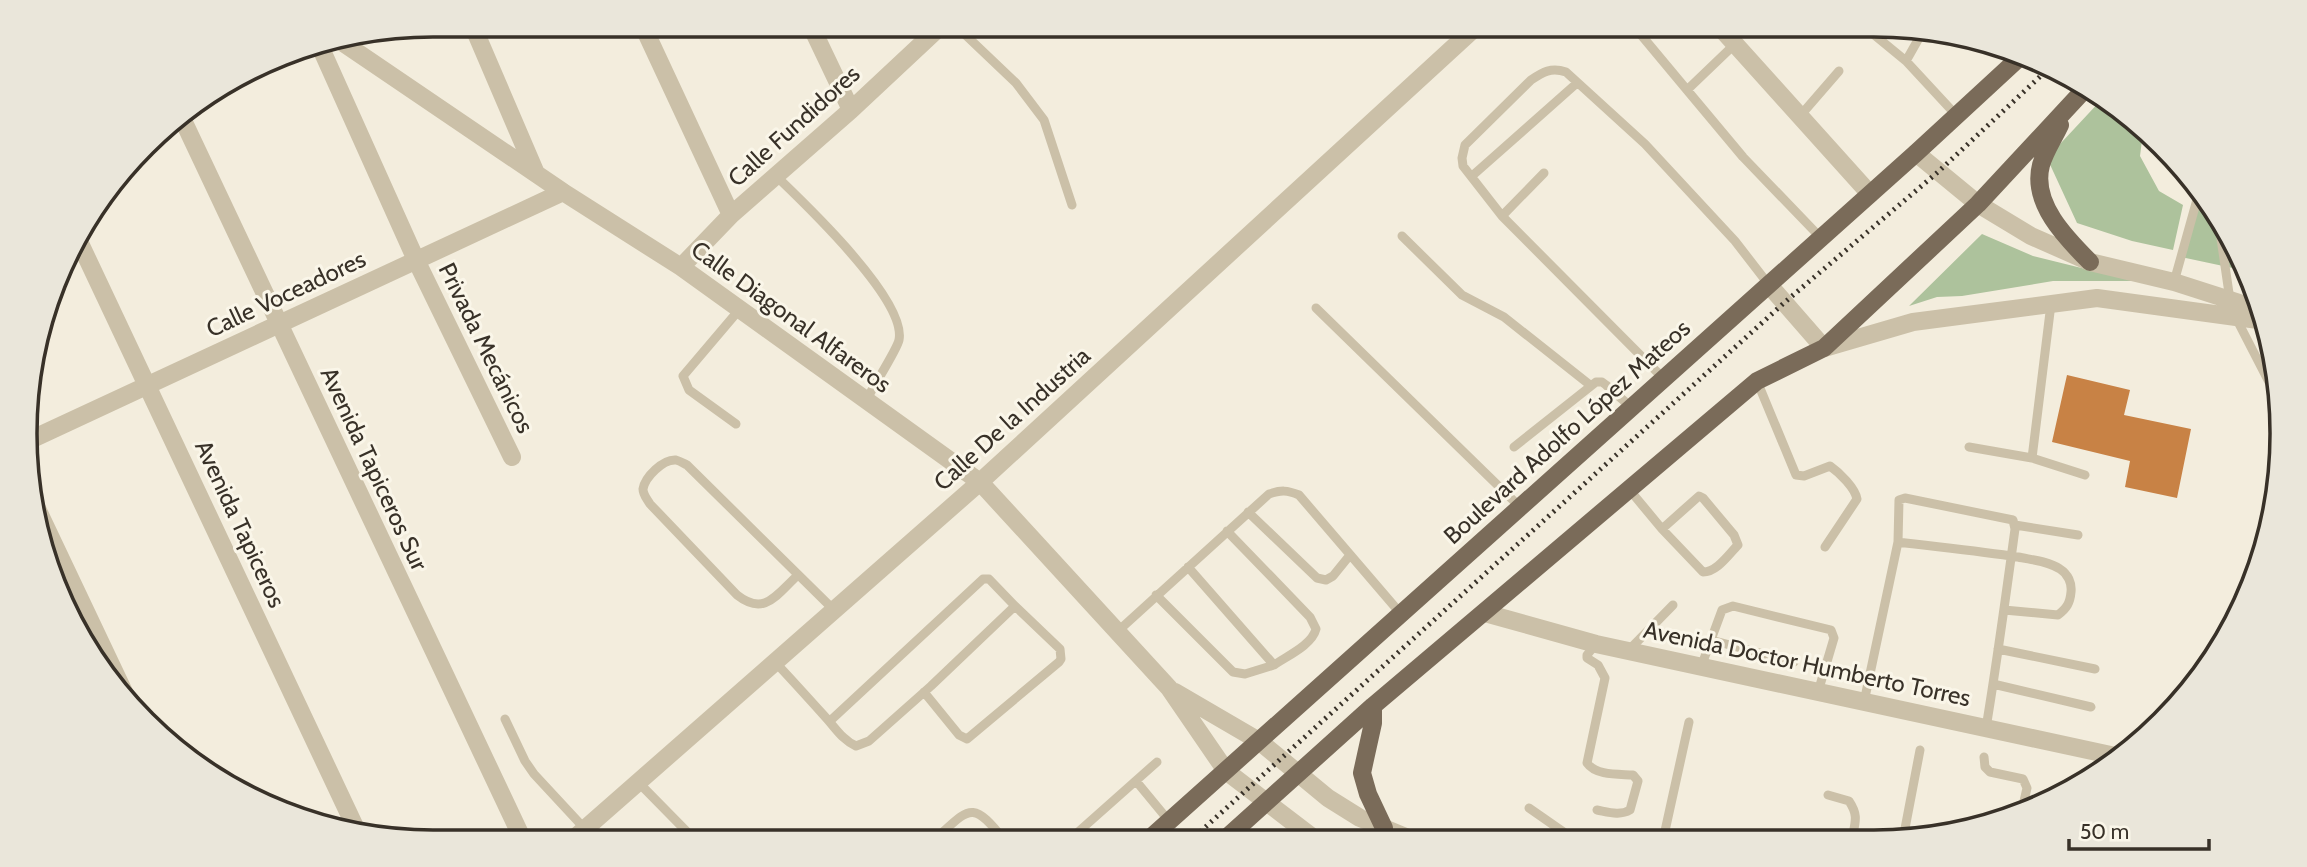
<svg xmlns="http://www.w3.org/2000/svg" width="2307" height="867" font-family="Cabin,sans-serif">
<rect width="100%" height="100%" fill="#f3eddd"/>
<path fill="#adc29c" d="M2102,99L2123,109L2143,132L2140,156L2159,191L2183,205L2173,250L2132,241L2077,223L2047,158Z
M2197,203C2225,210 2233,246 2242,270L2181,257Z
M1982,234L2033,256L2134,281H2053L1962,296L1937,297L1909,306Z"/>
<path fill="#c88245" d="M2067,375L2130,390L2124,415L2191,429L2177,498L2125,487L2130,461L2052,442Z"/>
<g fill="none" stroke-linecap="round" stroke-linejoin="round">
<path stroke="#cbc0a8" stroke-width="9" d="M954,24L1016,83L1044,120L1072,205
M1632,24L1687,90L1735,44
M1861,24L1906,61L1956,115
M1906,61L1923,31
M1687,90L1743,157L1821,238
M1800,116L1839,71
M776,176C804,203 907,300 899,340C897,350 872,388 866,401
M1472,176L1577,83
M1502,216L1544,173
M2218,218L2230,300
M1402,236L1462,295L1504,317L1590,385
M2174,282L2198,196
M1316,308L1520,507
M2235,316L2270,384L2278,395
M1664,379L1502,216L1463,166L1462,158L1465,145L1531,80C1543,72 1551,67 1566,72L1645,144L1735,241L1769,285
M1757,381L1796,475L1804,476L1830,466C1840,473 1855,488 1857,499L1825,547
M736,424L689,390L683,376L739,310
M1514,447L1596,382H1602L1606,385L1631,407
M1969,447L2032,458L2051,304
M2032,458L2085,475
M1628,488L1662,529L1703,572C1717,572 1728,555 1738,545L1734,535L1703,498L1699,496L1662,529
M1248,512L1317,578L1326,580L1333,576L1350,555
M2015,525L2078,535
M1227,531L1310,617L1316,629C1312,645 1287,656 1274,665
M798,575C777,594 765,617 737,595L650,504C647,499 643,495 643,489C645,477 663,459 676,460C680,461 683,463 687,465L834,610
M1156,595L1233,672L1245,674L1274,665L1188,567
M1117,632L1269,494C1281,490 1287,490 1299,495L1401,614
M1711,640L1794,662
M1596,644L1587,655V658L1598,665L1605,678L1587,763C1596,776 1619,774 1633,775L1638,781L1630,810C1620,816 1608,812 1597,810
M1998,649L2095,669
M1629,650L1673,605
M775,662C793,681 810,700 828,720C836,729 844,741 856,746L869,741L931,686L1015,606L989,579H983L830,721
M1701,667L1722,610L1733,606L1831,630L1834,638L1818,692
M1993,684L2091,707
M924,692L959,735L967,739L1059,662L1061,659L1060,649L1015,606
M1864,702L1898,542
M505,719L525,761L534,774L585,829
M1986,728C1997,662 2006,595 2015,529L2013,520L1905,498L1899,500L1898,542C1938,547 1978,551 2018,557C2032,560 2048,561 2060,569C2068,574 2072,583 2071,592C2070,603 2067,608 2058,615L2004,610
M1984,757L1985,767L1990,772L2023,779L2027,788L2022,810
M1136,781L1169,821
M638,782L697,842
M1828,795L1849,801C1859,816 1855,822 1852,839
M1529,808L1575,840
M1903,839L1920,750
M1490,840H1496
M1663,840L1689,722
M933,841C970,808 971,798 1005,841
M1068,841L1157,762"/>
<path stroke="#cbc0a8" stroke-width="18" d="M472,24L535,171
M642,24L731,215
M810,24L851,110
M1717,24L1870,194
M339,40L563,192L681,267L980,482L1169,688L1226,771
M319,44L416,260L512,457
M181,116L524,842
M1916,153L1978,204L2031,236L2090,262L2174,282L2255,308
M681,267L731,215L851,110L943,24
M1769,285L1824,348L1913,322L2097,298L2258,320
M30,440L563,192
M32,498L125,694
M1485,613L1596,644L2120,757
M1175,692L1259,741
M570,842L980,482L1479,24"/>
<path stroke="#cbc0a8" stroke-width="18" d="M77,237L358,833
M1259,741L1328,798L1360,818L1413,840
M1226,771L1316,840"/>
<path stroke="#7a6b59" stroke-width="18" d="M2060,125C2054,138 2045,151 2041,165C2031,203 2066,238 2090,262
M1373,706V723L1362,773L1368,794L1384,828
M1283,840H1299
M1147,841L1916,153L2019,58
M1223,841L1373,706L1757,381L1824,348L1978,204L2084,90"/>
<path stroke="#383128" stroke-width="5" stroke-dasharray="2 5" stroke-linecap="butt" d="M1190,841L1785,302L1938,172L2046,71"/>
</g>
<g text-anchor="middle" stroke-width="6" stroke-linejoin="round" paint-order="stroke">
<g font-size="24" fill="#383128" stroke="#faf6e9">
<text transform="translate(794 126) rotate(-42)" y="8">Calle Fundidores</text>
<text transform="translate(286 294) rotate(-25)" y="8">Calle Voceadores</text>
<text transform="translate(791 317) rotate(36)" y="8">Calle Diagonal Alfareros</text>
<text transform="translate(486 348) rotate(64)" y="8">Privada Mecánicos</text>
<text transform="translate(1012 419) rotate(-42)" y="8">Calle De la Industria</text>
<text transform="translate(1567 432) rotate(-42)" y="8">Boulevard Adolfo López Mateos</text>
<text transform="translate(374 469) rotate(65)" y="8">Avenida Tapiceros Sur</text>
<text transform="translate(240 524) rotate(65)" y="8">Avenida Tapiceros</text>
<text transform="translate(1807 664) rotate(12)" y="8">Avenida Doctor Humberto Torres</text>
</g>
</g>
<path d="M0 0H2307V867H0ZM433 37H1874A396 396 0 0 1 2270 433V434A396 396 0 0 1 1874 830H433A396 396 0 0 1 37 434V433A396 396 0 0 1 433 37Z" fill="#eae6da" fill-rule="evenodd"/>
<path fill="none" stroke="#383128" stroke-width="3.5" d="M433 37H1874A396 396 0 0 1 2270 433V434A396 396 0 0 1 1874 830H433A396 396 0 0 1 37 434V433A396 396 0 0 1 433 37Z"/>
<path d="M2069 839v10h140v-10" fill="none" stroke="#383128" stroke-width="3.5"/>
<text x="2080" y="839" font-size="21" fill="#383128" stroke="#faf6e9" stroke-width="5" paint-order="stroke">50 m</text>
</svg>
